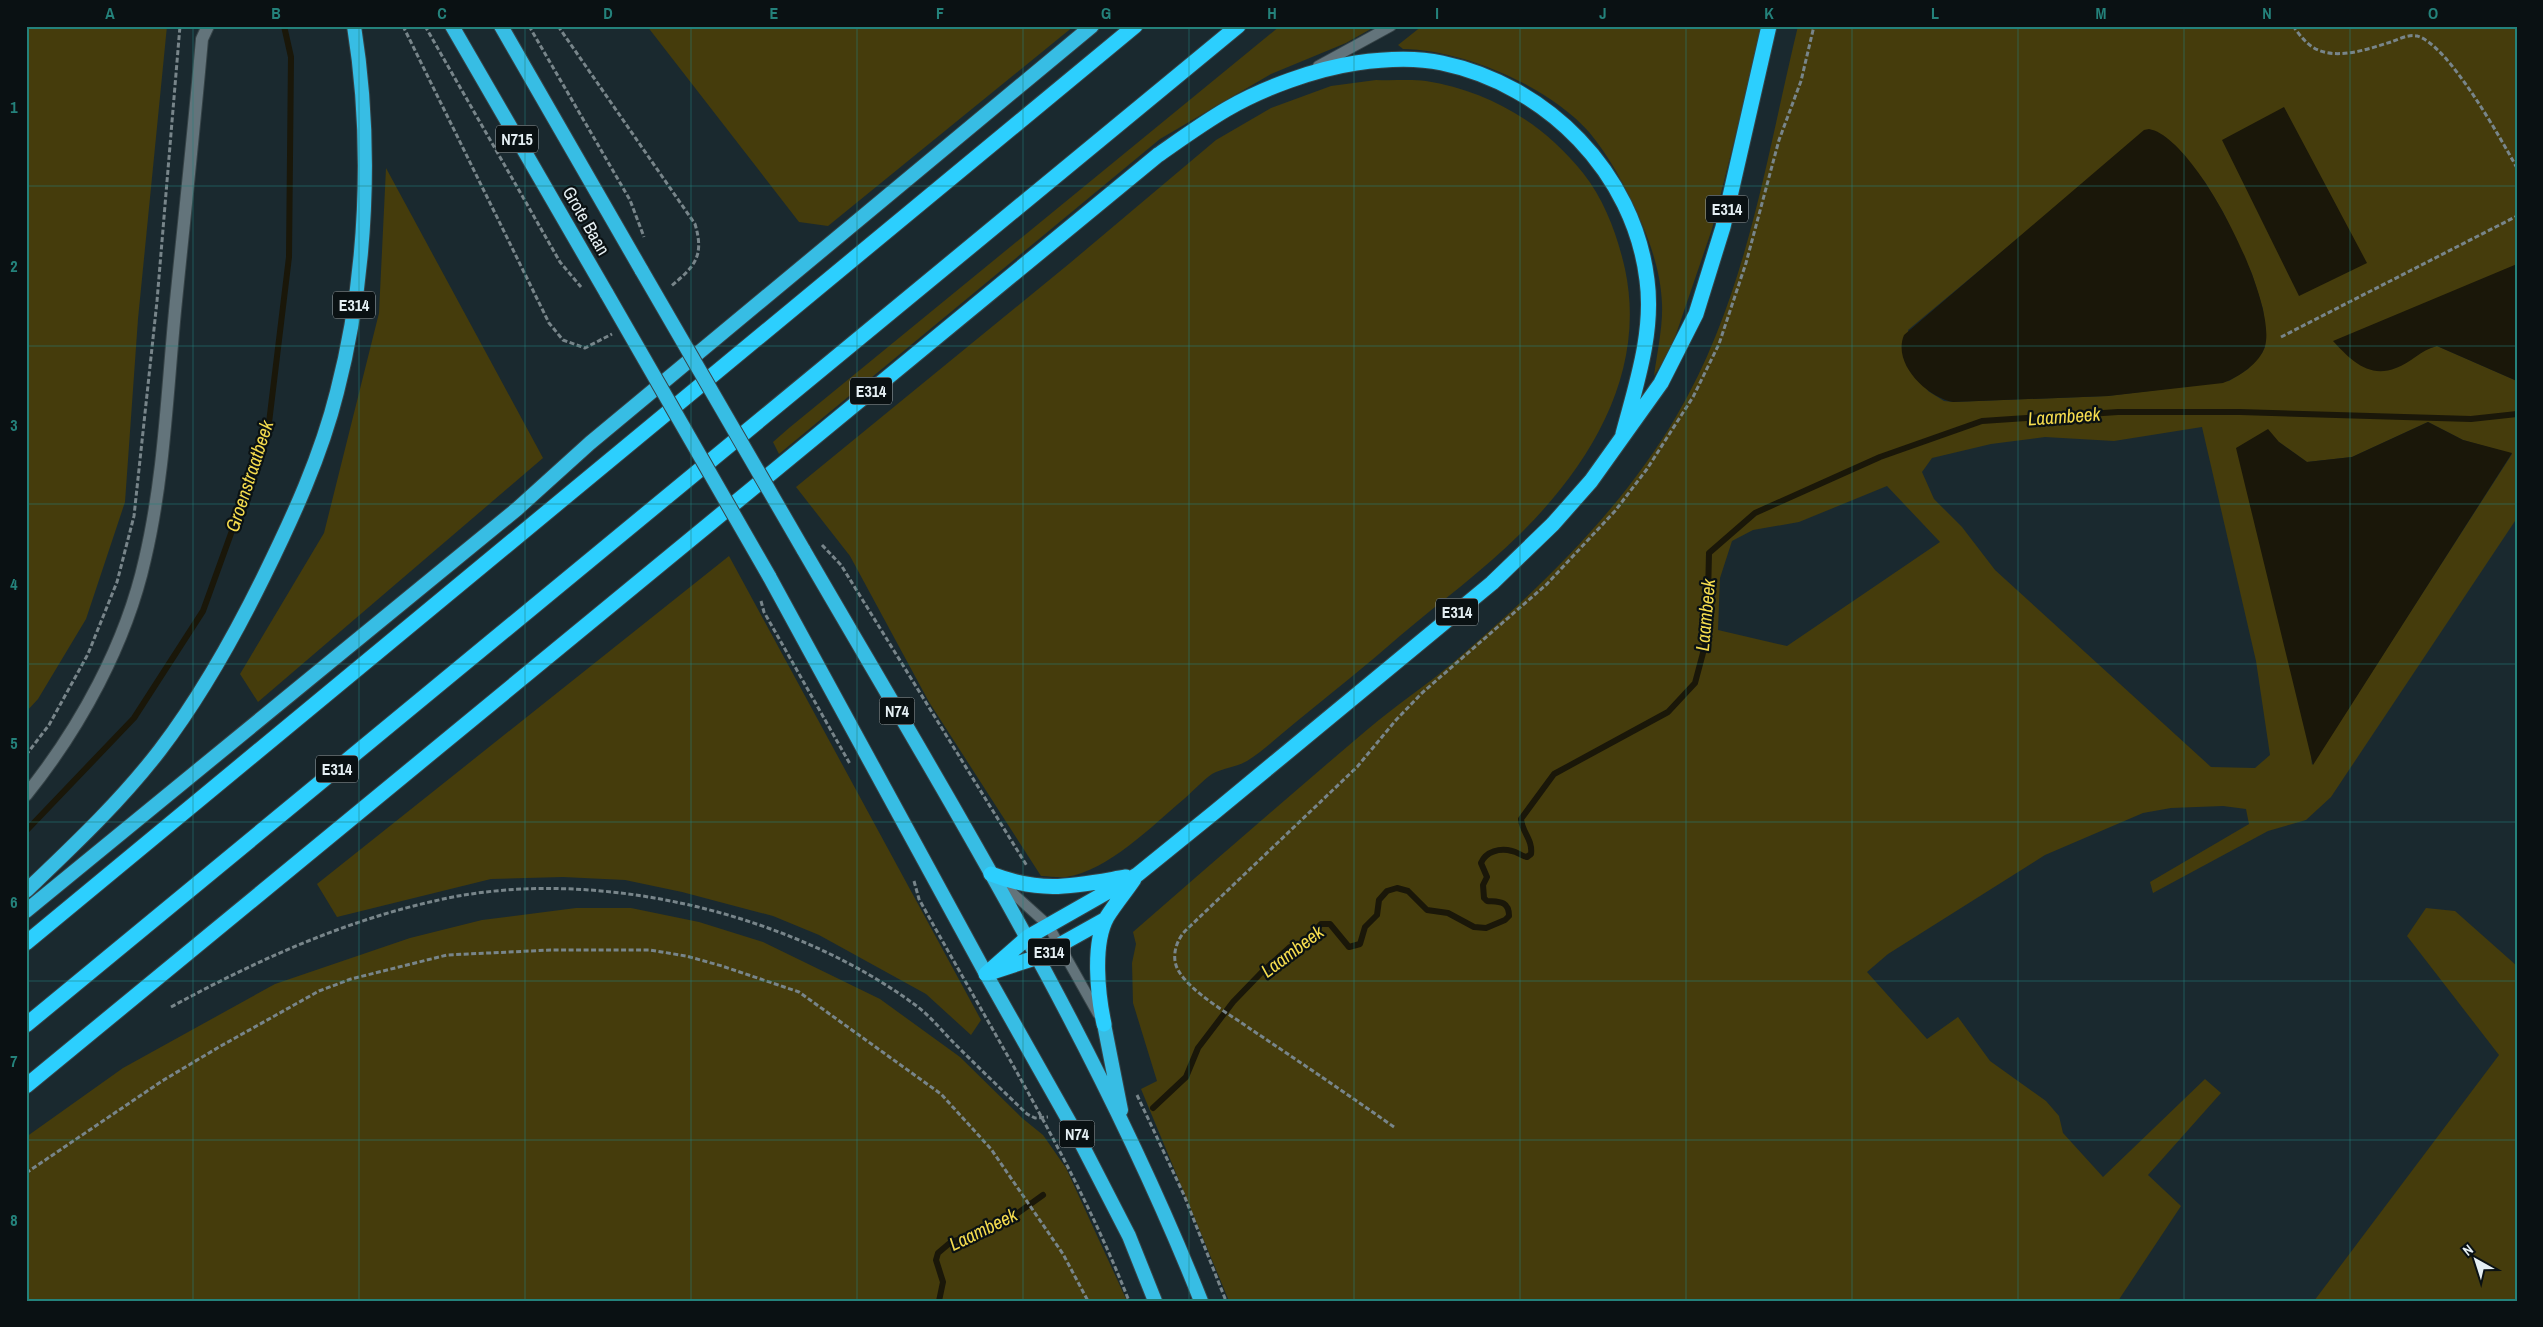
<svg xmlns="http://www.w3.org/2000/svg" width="2543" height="1327" font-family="'Archivo Narrow',sans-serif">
<rect width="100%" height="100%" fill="#1a292f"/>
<path fill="#453c0c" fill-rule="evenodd" d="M26,26H167L138,319L125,502L86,619L38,699L26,712Z
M647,26H1074L828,226L799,222Z
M1280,26H1376L1346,43L1271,74L1160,139L779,454L773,442L789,428Z
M1422,26H1763L1712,229L1671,349L1654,376C1657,353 1663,327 1662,304C1661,274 1651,244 1639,217C1626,188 1610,157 1589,132C1548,86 1464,50 1403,49L1398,45Z
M1798,26H2517V264L2396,368L2424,350L2437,346L2517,381V518L2331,797L2306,820L2268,831L2153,893L2150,882L2249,824L2246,809L2223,806L2171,808L2143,813L2045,855L1888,954L1867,972L1927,1039L1958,1017L1990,1061L2046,1101L2059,1116L2063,1133L2103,1177L2205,1079L2221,1093L2148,1175L2181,1206L2118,1301H1229L1141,1089L1157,1081L1133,1003L1132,963L1136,944L1133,932C1211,864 1289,796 1368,729C1396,705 1427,685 1455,661C1538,590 1622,510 1677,415C1747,296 1766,158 1798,26ZM2144,131L2178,150L2205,182L2223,212L2252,274L2263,309L2266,335L2265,347L2262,353L2248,369L2229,381L2108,396L1953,402L1944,401L1928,391L1908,330L2058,205ZM2428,422L2463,440L2512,454L2312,765L2279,442L2307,462L2352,457ZM2202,427L2256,661L2270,755L2255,768L2211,767L1995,570L1962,527L1934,499L1922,472L1932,458L1991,444L2045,437L2114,441ZM1887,486L1940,542L1787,646L1718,630L1720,578L1732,541L1753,530L1799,522Z
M1376,80C1392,81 1410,79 1426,81C1489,91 1543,123 1583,173C1605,201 1617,234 1625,269C1647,372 1591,464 1520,534C1484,570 1440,602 1401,635C1367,665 1331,693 1296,722C1280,735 1264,750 1247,761C1237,767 1223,768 1212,774C1202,781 1193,791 1184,799C1153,825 1108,871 1066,877C1058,878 1049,876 1041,876L929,702L850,556L796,487L1070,263L1216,140L1271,108L1331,86Z
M386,168L543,458L258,702L240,674L324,533L379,313Z
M729,556L981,1020L971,1035L926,994L819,935L773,916L682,892L625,880L563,877L491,879L337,917L317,884Z
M576,908H631L699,922L763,942L880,999L960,1057L1022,1118L1043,1135L1066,1168L1127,1301H26V1137L123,1068L275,984L410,938L482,920Z
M2426,908L2455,911L2517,966V1301H2314L2499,1055L2407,936Z"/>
<path fill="#1a1709" d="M2284,107L2367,263L2299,296L2222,140Z
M2149,129C2196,137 2278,302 2265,346C2260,364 2238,377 2223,383L2108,396L1953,402C1927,397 1892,364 1904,335L2144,130Z
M2517,264V381L2437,346C2420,350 2411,363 2396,368C2368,379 2350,359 2333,341Z
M2428,422L2463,440L2512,453L2313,765L2236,448L2268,429L2279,442L2307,462L2352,457Z"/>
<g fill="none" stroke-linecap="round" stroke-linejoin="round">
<path stroke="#1a1709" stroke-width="6" d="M26,831L134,718L203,611L268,431L289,257L291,57L284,26
M1153,1108L1186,1077L1198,1048L1233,1002L1261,973L1290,947L1302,943L1321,924H1330L1349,947L1360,944L1365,927L1377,915L1379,900L1387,891L1397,888L1408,891L1427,910L1448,913L1474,927L1486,928L1505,920L1509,916C1509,900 1498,902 1487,901L1484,898L1483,885L1487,877L1481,863C1486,851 1500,848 1512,851C1518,852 1521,856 1527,857L1531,854C1533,840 1522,832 1521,819L1554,774L1668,712L1695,683L1707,638L1709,553L1755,513L1880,457L1982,421L2118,412H2240L2471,419L2517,414
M939,1301L943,1282L936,1260L938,1253L951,1242L982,1233L1004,1223L1043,1195"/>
<g stroke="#364347" stroke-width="12">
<path id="service" d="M1318,66L1391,26
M997,879L1048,925L1098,1014"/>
</g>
<g stroke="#364347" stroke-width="14">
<path id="tertiary" d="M26,795C80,728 126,644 145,559C164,478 167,394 175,311C184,221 194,130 202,39L208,26"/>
</g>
<g stroke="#364347" stroke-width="16">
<path id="trunk" d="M452,26L607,294
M501,26L642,271
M803,549C945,794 1096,1037 1201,1301
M769,576L986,974L1078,1137L1129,1236L1155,1301
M26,891C73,846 120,802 160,750C201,696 234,637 264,576C293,517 321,456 337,392C367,277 373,144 354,26
M26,911L517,509L590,443L1092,26
M1104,1024L1121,1110"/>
</g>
<g stroke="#364347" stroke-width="17">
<path id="motorway" d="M991,874C1043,894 1073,886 1126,877
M26,943L1135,26
M992,972L1038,957L1106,919
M986,974L1028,937L1137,875L1216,811L1492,583L1553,524L1591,481L1661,383L1696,314L1723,227L1769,26
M1104,1024C1098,996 1092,944 1107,917C1115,904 1126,891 1134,879
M26,1025L1238,26
M26,1086L1158,155C1181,139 1203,123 1227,109C1263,88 1315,69 1356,63C1384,59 1414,57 1442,63C1547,85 1634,173 1647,280C1654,332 1636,385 1623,434"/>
</g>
<path stroke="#78858a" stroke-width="3" stroke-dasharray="5 2.5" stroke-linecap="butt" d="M403,26L549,323L563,340L585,348L612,334
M425,26L560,262L581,287
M529,26L630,200L644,237
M558,26L695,224C705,257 694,267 670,287
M2293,26C2298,33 2304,41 2311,46C2333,62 2368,49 2391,42C2399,39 2409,34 2417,36C2448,44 2501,139 2517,168
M2281,337L2517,216
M822,545L841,565L1027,866
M761,601L764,612L850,764
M26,755L49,725L88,654L117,582L134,516L157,301L180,26
M914,881L919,899C991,1030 1074,1161 1129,1301
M171,1007C261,958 352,917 453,897C605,868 795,915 918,1007C932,1018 943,1032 955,1044C979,1068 1003,1091 1027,1114L1035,1118L1048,1117
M1137,1095L1184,1195L1226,1301
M1394,1127C1347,1094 1300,1062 1252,1030C1231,1015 1191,993 1178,970C1171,957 1176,941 1185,931L1357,767L1396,720L1422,693L1547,584L1615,511L1647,469L1693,397L1719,344L1746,263L1779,140L1801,81L1814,26
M26,1173L162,1081L219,1047L319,991L351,979L447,955L551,950H650L686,956L722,966L799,992L941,1094L991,1149L1063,1254L1088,1301"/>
<use href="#service" stroke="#63747b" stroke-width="10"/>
<use href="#tertiary" stroke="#63747b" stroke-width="12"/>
<use href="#trunk" stroke="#37bde4" stroke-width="14"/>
<use href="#motorway" stroke="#2ccffe" stroke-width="15"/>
<g stroke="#364347" stroke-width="16" stroke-linecap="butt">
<path id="trunk-bridge" d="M642,271L803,549
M607,294L769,576"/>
</g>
<use href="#trunk-bridge" stroke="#37bde4" stroke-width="14"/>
</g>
<path fill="none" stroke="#24827b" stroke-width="1" stroke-opacity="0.55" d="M193,26V1301M359,26V1301M525,26V1301M691,26V1301M857,26V1301M1023,26V1301M1189,26V1301M1354,26V1301M1520,26V1301M1686,26V1301M1852,26V1301M2018,26V1301M2184,26V1301M2350,26V1301M26,186H2517M26,346H2517M26,504H2517M26,664H2517M26,822H2517M26,981H2517M26,1140H2517"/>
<g text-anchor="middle" stroke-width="4.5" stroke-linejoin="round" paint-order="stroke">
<g fill="#0a1113" stroke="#a3acb0" stroke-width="1">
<rect x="496" y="125.5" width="42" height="27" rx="4"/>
<rect x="1706" y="195.5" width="42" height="27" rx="4"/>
<rect x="333" y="291.5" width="42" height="27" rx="4"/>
<rect x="850" y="377.5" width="42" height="27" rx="4"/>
<rect x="1436" y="598.5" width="42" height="27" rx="4"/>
<rect x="879.5" y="697.5" width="35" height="27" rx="4"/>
<rect x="316" y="755.5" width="42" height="27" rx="4"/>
<rect x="1028" y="938.5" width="42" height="27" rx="4"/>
<rect x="1059.5" y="1120.5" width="35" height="27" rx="4"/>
</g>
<g font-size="16" font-weight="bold" fill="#e5eff3">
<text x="517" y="145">N715</text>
<text x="1727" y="215">E314</text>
<text x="354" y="311">E314</text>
<text x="871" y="397">E314</text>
<text x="1457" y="618">E314</text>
<text x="897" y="717">N74</text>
<text x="337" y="775">E314</text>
<text x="1049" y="958">E314</text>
<text x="1077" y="1140">N74</text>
</g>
<g font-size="18" fill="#e5eff3" stroke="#0a1113">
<text transform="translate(586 221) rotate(60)" y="6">Grote Baan</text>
</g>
<g font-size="19" font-style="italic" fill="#f5dc4e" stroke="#0a1113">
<text transform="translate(2064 416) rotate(-4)" y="7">Laambeek</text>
<text transform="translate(249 476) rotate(-72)" y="7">Groenstraatbeek</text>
<text transform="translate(1705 615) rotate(-85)" y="7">Laambeek</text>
<text transform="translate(1292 951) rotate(-37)" y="7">Laambeek</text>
<text transform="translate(983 1229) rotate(-26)" y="7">Laambeek</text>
</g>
</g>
<rect width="2543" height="1327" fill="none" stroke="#0a1113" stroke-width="55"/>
<g transform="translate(2476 1260) rotate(321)" stroke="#0a1113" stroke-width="4" paint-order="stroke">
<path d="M0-4L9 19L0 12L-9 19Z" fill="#e5eff3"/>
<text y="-8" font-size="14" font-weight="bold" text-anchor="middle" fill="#e5eff3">N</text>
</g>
<rect x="28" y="28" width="2488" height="1272" fill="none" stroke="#24827b" stroke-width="2"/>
<g font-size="16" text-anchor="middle" font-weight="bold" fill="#24827b">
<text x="110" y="19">A</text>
<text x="276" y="19">B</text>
<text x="442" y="19">C</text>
<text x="608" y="19">D</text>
<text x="774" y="19">E</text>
<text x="940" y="19">F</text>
<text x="1106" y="19">G</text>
<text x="1272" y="19">H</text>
<text x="1437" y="19">I</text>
<text x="1603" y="19">J</text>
<text x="1769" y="19">K</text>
<text x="1935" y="19">L</text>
<text x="2101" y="19">M</text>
<text x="2267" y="19">N</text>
<text x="2433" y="19">O</text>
<text x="14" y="113">1</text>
<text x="14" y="272">2</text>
<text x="14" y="431">3</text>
<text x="14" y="590">4</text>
<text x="14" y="749">5</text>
<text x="14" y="908">6</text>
<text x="14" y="1067">7</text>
<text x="14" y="1226">8</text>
</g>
</svg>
